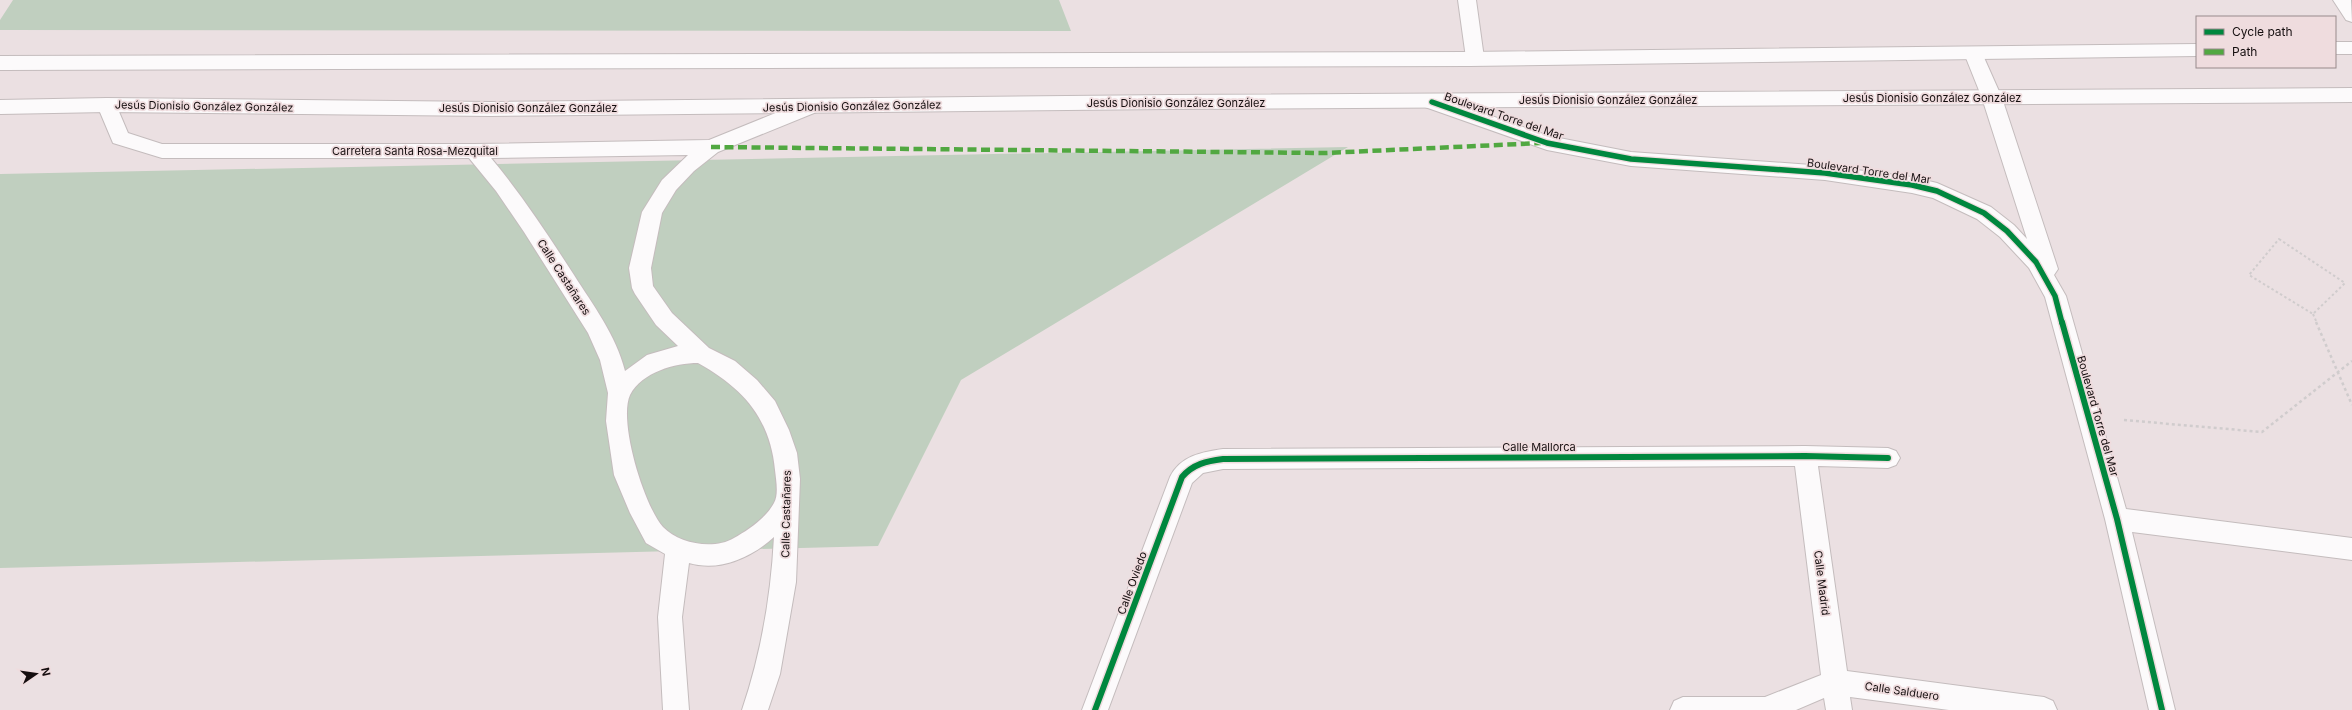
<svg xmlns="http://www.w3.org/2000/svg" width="2352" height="710" font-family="Inter,sans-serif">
<rect width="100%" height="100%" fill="#ebe0e2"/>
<path fill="#c0cfbf" d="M13,0H1059L1071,31L0,30V20Z
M1348,147L961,380L878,546L0,568V174Z"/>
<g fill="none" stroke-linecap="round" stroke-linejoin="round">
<g stroke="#c4bcbd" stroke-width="2">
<path id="service" d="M1458,0H1476L1484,58L1481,62L1475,64L1469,62L1466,58Z
M2333,0H2351L2352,22L2346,20Z"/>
</g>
<g stroke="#c4bcbd" stroke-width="2">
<path id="minor" d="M1973,47L1980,48L1982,53L2002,98L2058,269L2054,275L2066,296L2126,509L2352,538V560L2132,532L2175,710H2149L2105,519L2045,297L2029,268L2000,237L1977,219L1933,198L1912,193L1825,180L1631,166L1547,150L1425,107L1422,102L1425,97L1432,95L1549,136L1631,152L1825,166L1912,177L1937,183L1991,207L2014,225L2027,239L1982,98L1964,53L1966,48Z
M107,98L114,100L128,133L162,144H474L709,140L805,101L812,99L819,101L822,106L819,111L718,152L694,171L676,190L662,213L651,268L653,286L672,313L709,348L735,361L757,380L775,401L789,430L797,453L800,479L796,582L780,674L768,710H742C761,654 771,596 774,537C751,558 719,572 689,563L682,617L689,710H663L658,617L665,554L646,543L630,513L614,475L606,421L608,393L600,360L588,333L524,232L496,191L469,158H162L113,143L97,105L100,100ZM688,155L662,180L642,212L629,268L632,288L635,294L656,325L678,346L647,355L625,371C616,335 593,305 574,275C548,235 522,195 491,158ZM698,363C743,388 770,418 775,470C776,479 779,495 774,503C766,518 748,530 734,538C714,550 679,544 663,527C644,506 618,421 630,395C642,372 675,363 698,363Z
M1805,446L1888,448L1896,451L1900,458L1896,465L1888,468L1818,466L1847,671L2044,697L2053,701L2057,710H1949L1850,697L1852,710H1826L1824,698L1796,710H1670L1674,701L1683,697H1765L1821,675L1795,466L1223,469L1203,473L1192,483L1108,710H1082L1170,477C1180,456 1202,452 1223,449Z"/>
</g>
<g stroke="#c4bcbd" stroke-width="2">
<path id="secondary" d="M2335,42H2352V54H2335Z
M2197,44V56L1469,66L0,70V56L1469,52Z
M2352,88V102L1170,109L490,116L107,112L0,114V100L107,98L490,102L1170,95Z"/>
</g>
<path stroke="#d0cccd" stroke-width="2" stroke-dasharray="2.5 2.5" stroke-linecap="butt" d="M2279,239L2345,283L2313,314L2249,275Z
M2313,314L2317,323"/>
<path stroke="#d0cccd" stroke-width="2.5" stroke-dasharray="3 3" stroke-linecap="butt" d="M2316,322L2352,405
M2124,420L2262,432L2352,361"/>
<use href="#service" fill="#fcfafb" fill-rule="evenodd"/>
<use href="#minor" fill="#fcfafb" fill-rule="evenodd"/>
<use href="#secondary" fill="#fcfafb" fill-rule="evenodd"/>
<path stroke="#51a841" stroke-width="4.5" stroke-dasharray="9 4.5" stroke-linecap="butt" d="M711,147L1325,153L1541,143"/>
<g stroke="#efdcde" stroke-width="8">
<path id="cycleway-far1" d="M1432,102L1547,143L1631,159L1825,173L1912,185L1937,191L1984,213L2007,231L2036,262L2055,296L2062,323"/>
</g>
<g stroke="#efdcde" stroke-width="9">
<path id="cycleway" d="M2062,322L2117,519L2162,710
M1095,710L1182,477C1193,464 1207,461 1223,459L1805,456L1888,458"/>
</g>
<use href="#cycleway-far1" stroke="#00873e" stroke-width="5.5"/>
<use href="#cycleway" stroke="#00873e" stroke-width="6"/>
</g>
<g text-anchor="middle" stroke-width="3.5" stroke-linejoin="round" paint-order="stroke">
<g font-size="11" fill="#150e0f" stroke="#efdcde">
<text x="1932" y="102">Jesús Dionisio González González</text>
<text x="1608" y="104">Jesús Dionisio González González</text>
<text x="1176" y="107">Jesús Dionisio González González</text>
<text transform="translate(204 106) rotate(1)" y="4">Jesús Dionisio González González</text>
<text transform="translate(852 106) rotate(-1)" y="4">Jesús Dionisio González González</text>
<text x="528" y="112">Jesús Dionisio González González</text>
<text transform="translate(1504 116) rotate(19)" y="4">Boulevard Torre del Mar</text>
<text x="415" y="155">Carretera Santa Rosa-Mezquital</text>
<text transform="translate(1869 171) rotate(8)" y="4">Boulevard Torre del Mar</text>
<text transform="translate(564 277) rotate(57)" y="4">Calle Castañares</text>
<text transform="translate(2098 416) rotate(74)" y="4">Boulevard Torre del Mar</text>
<text x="1539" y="451">Calle Mallorca</text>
<text transform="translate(786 514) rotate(-89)" y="4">Calle Castañares</text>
<text transform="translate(1132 583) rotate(-70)" y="4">Calle Oviedo</text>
<text transform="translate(1822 583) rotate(83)" y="4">Calle Madrid</text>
<text transform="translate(1902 691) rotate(8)" y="4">Calle Salduero</text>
</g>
</g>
<rect x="2196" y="16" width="140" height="52" fill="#efdcde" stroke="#988a8b"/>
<rect x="2204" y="29" width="20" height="6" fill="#00873e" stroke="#988a8b"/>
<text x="2232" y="36" font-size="12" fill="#150e0f">Cycle path</text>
<rect x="2204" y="49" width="20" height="6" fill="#51a841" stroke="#988a8b"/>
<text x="2232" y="56" font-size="12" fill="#150e0f">Path</text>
<g transform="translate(36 674) rotate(77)" stroke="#efdcde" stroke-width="3" paint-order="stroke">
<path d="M0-3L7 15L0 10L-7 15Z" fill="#150e0f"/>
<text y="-6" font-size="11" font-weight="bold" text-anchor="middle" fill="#150e0f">N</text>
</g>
</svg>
